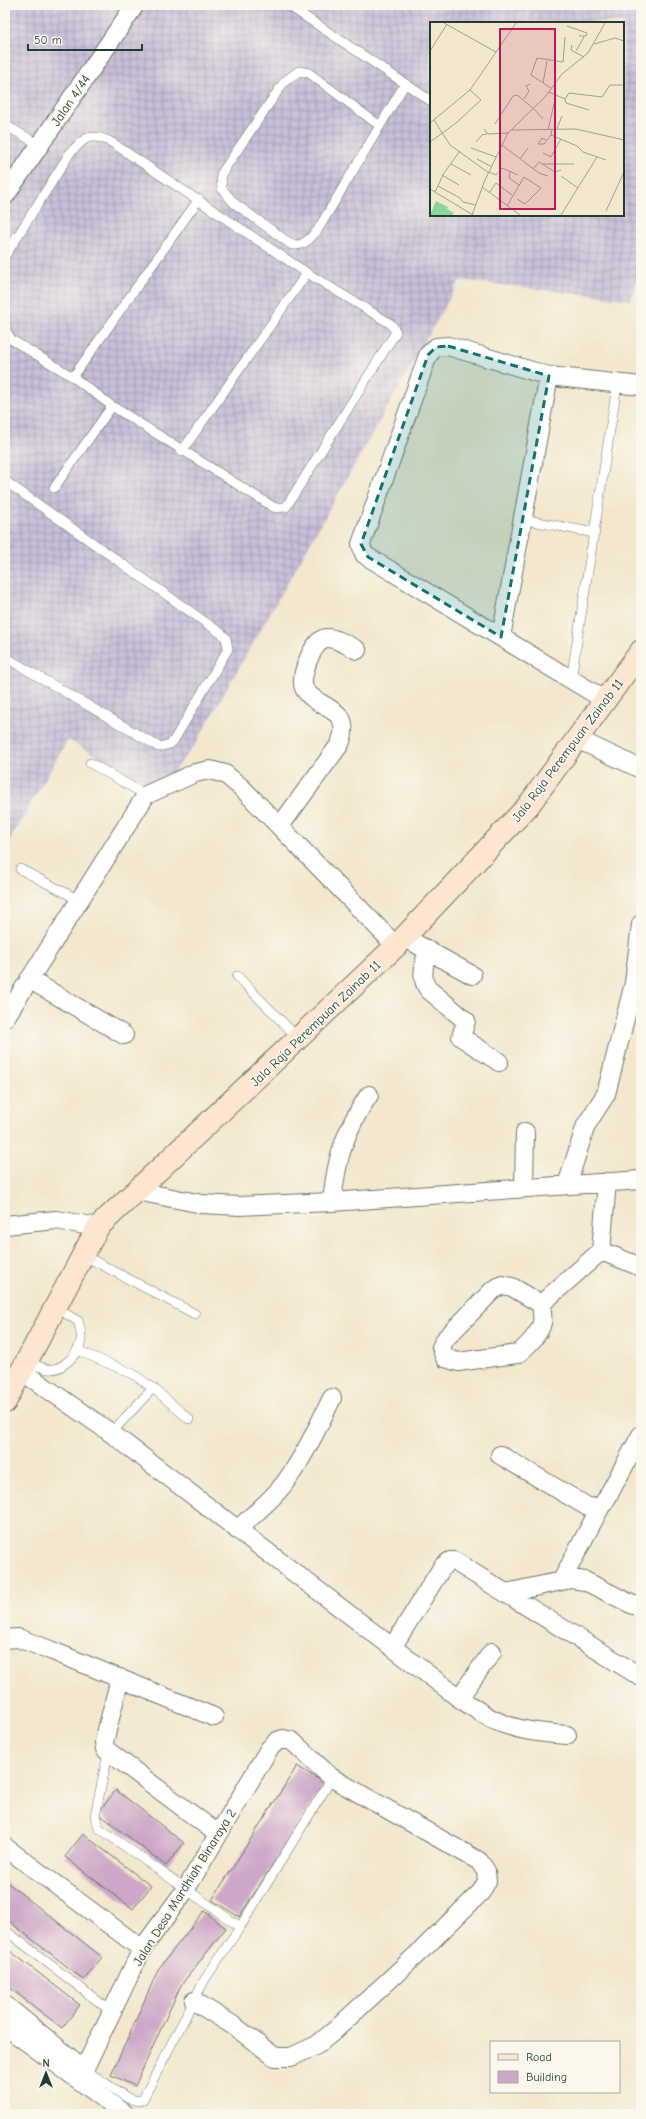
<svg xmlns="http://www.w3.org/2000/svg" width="646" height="2119" font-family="'Comic Neue',sans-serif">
<defs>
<pattern id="industrial-grid" width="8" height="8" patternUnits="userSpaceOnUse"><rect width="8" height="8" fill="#c8bfd8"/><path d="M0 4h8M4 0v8" fill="none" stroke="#a29cb0"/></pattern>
</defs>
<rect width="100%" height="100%" fill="#fbf7ec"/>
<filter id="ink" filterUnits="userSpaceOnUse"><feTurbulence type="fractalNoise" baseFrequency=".025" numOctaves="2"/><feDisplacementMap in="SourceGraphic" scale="8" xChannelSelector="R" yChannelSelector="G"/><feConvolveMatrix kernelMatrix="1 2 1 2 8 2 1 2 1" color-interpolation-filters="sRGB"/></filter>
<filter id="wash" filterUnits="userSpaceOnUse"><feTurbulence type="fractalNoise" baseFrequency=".012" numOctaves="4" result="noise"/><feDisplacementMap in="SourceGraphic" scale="16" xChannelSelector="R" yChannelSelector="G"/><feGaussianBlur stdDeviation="0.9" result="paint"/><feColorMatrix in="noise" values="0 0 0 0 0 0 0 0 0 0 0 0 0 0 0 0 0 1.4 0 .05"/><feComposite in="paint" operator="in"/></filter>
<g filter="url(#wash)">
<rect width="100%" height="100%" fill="#f3e7ce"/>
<path fill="url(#industrial-grid)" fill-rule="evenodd" d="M5,5H641V264L631,300L460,280L195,745L158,790L68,740L5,848ZM431,23H623V215H431Z"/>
<g id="blocks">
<path fill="#cca7c7" d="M297,1766L325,1783L239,1917L212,1900Z
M116,1790L184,1843L166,1866L98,1813Z
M83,1834L151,1886L133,1909L65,1857Z
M5,1881L102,1957L84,1980L5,1918Z
M204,1911L226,1928L181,1985L135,2086L111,2075L159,1968Z
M5,1947L80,2005L62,2028L5,1984Z"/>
</g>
</g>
<g filter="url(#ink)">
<use href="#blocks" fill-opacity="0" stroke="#69786a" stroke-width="1"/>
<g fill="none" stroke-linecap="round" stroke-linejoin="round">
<g stroke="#69786a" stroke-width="10">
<path id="service" d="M288,5L431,101
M5,125L40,145
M380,126L309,73L299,71L284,82L221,174L222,189L234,203L292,245C304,246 309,239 317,231L405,84
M5,256L70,153C85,137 90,132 111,142L307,273L182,451
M5,330L12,340L73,377L112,406L275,508L286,507L396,332L391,324L307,273
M73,377L199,199
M5,481L222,634L226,638L228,649L174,740L170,744L159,747L5,657
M54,488L112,406
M522,519L595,533
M571,680L617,385
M90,763L146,795
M20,869L79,900
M237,976L298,1038
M83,1255L195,1314
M77,1350L133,1374L153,1388L189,1419
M28,1360C33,1363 41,1369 48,1369C62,1371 79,1354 81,1340C82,1333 80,1328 78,1321L56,1308
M111,1433L153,1388
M108,1753L95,1816L99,1828L240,1927
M5,1930L112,2012
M84,2069L129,2099L139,2101L143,2099L205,1979L240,1927L332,1778"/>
</g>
<g stroke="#69786a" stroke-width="20">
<path id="minor" d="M5,196L135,5
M501,637L549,376
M605,700L368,557L364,554L361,544L428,355L436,347L448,346L549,376L641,386
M577,739L641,769
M280,826L340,744C343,736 346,725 340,717C331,706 311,702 304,688C299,677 313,640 326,638C335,637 349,646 357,650
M404,937L427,950C425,963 419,979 429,990L466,1021L461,1037L499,1062
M427,950L472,975
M29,979L124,1035
M5,1018L146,795L195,773L210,770L225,774L242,788L396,946
M607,1182L601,1251L641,1267
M567,1185L586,1125L606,1094L634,983L641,924
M524,1187L525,1132
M137,1191L202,1204L239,1206L332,1202L641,1180
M332,1202C336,1159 345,1130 369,1095
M5,1225L56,1220L98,1227
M502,1285L512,1287L541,1304C542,1310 543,1317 542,1323C540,1333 525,1349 517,1354L458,1362L445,1358L441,1347L446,1338L493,1290Z
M541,1304L601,1251
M20,1370L111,1433L459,1698C470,1705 482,1714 494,1720C517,1731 542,1733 567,1735
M500,1455L588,1507L597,1508L604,1503L641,1435
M237,1530C256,1512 277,1496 291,1474C308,1450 319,1424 332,1398
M562,1580L601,1506
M506,1593L571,1579L585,1581L633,1605H641
M5,1639L18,1638L50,1650L214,1717
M393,1646L443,1566L450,1561H454L641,1677
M120,1678L104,1742L105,1749L218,1834
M459,1698L492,1652
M5,1847L142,1949
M5,2005L84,2069
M5,2026L125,2114
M79,2080L142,1949L186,1889L269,1749L277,1741L283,1739L292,1741L332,1778L479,1861L486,1871L487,1881L481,1892L426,1946L334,2031L317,2045L302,2052L291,2057H275L234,2026L194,2001"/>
</g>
<g stroke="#69786a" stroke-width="24">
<path id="secondary" d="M5,1402L98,1227L396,946L528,806L641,651"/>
</g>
<use href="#service" stroke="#fff" stroke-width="9"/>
<use href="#minor" stroke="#fff" stroke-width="18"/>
<use href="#secondary" stroke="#fde5d0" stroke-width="22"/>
</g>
</g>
<path fill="#0f766e" fill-opacity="0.2" stroke="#0f766e" stroke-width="3" stroke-dasharray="8 5" stroke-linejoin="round" d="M448,346L549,376L501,637L368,557L361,544L428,355L436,347Z"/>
<g text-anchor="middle" stroke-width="3.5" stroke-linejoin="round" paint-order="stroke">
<g font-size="13" fill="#1f3d34" stroke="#fbf7ec">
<text transform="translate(70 100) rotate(-56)" y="5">Jalan 4/44</text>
<text transform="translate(567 750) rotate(-53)" y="5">Jala Raja Perempuan Zainab 11</text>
<text transform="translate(315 1023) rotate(-44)" y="5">Jala Raja Perempuan Zainab 11</text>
<text transform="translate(184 1887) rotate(-58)" y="5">Jalan Desa Mardhiah Binaraya 2</text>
</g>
</g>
<g transform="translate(430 22)">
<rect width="194" height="194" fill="#f3e7ce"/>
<path d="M6,179L18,185L17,187L24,191L22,193H0Z" fill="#87d899"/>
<path fill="none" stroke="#9ea390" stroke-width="1" d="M14,1L66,30M137,4L157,11L156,14H149M164,22L185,16L194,19M142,23L141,28L154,35M0,29L17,2M146,29L154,15M113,61L117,39M121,66L101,53L107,36L133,40L135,15M119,70L135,77L136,81L159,88M94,77L99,69L96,64L100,62M135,77L139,71L172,75L180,63H193M104,87L113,97M4,98L20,123L59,151M0,101L40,68L86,1M65,102L83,74L87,73L104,87M54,107L58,112L78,111M122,107L121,113L147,124L153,130L176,138M127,107L132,94M82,108L146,107L194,118M118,108L126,73M116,118L112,116L108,122H114L121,113M0,120L26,101L51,78L40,68M46,120L52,113L57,112M72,123L109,151L118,154M41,126L66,135M113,131L121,135L131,117M47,137L62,145M90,137L98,126M21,142L41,153M113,142H144M103,147L109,140L125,150L131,148M59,150L66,153L72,146L88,153M80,150L79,156L89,163M12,153L29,163M131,154L148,166M8,164L30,176L33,180L46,183M52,165L90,193M0,167L43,193M5,170L14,151L30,129M59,171L66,161L82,173M77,184L94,155L111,166L95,182L87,177M176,189L194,150M42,193L55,158L78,111L115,75L132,52L158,31L175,1M131,193L167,135"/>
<path fill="#c2185b" fill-opacity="0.15" stroke="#c2185b" stroke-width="2" d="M70,7H125V187H70Z"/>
<rect width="194" height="194" fill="none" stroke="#1f3d34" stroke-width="2"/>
</g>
<rect width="646" height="2119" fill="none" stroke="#fbf7ec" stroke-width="20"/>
<rect x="490" y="2041" width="130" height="52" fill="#fbf7ec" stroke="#a3ada2"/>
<rect x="498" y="2054" width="20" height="6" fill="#fde5d0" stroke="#a3ada2"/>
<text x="526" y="2061" font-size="12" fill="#1f3d34">Road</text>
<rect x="498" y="2071" width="20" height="12" fill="#cca7c7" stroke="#a3ada2"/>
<text x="526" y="2081" font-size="12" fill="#1f3d34">Building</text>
<g transform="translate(46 2073)" stroke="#fbf7ec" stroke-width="3" paint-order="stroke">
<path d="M0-3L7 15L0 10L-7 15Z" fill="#1f3d34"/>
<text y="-6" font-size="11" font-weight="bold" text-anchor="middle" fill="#1f3d34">N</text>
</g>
<path d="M28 44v6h114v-6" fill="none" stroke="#1f3d34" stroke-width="2"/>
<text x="34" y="44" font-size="12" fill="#1f3d34" stroke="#fbf7ec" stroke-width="3" paint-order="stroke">50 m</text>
</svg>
